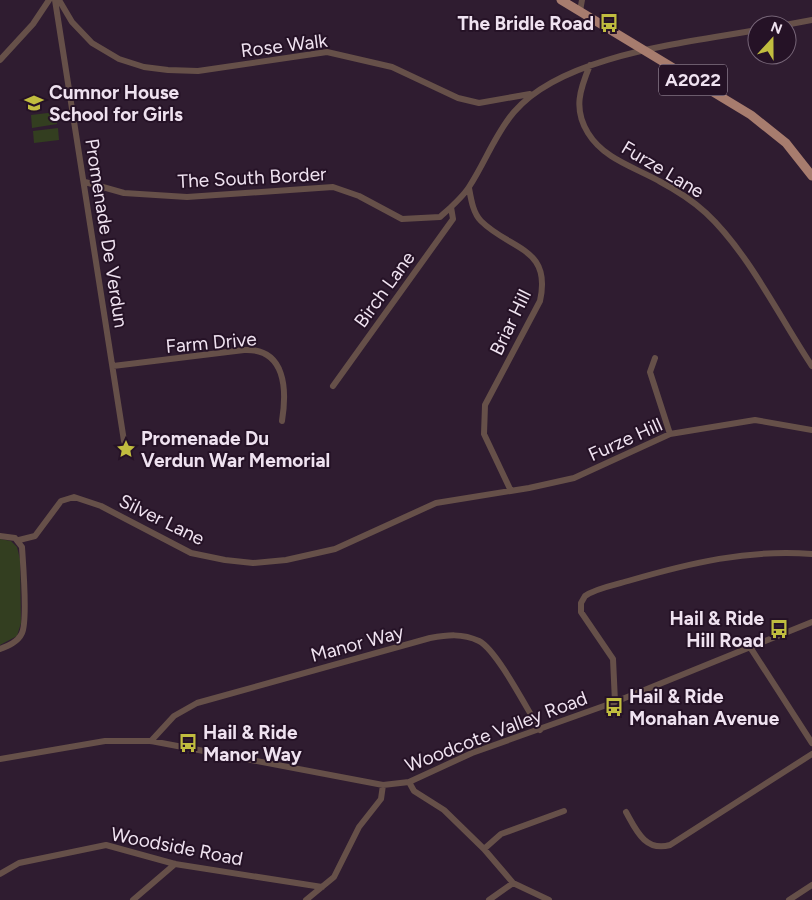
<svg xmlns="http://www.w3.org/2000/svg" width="812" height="900" font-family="Figtree,sans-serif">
<rect width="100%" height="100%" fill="#2f1c30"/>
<path fill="#333e20" d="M56,112L57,124L32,128L31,115Z
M58,128L59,140L34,143L33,131Z
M0,539L11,541L17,547L20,559L21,623L17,636L0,645Z"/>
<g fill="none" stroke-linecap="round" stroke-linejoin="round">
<path stroke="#665049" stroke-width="6" d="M55,0L124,441
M59,0L72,22L92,43L119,59L144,67L168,70L198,71L327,52L392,67L458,98L479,103L530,94
M580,11L582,0
M785,25L812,20
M0,60L33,24L49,0
M590,65C580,89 573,109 588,133C604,159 634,167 659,181C676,190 692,200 706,213C748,252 780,318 812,366
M85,182L124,193L187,197L333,187L359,196L402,219L440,217C450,208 462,198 469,187C485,163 495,134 514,112C562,55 685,43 757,30
M469,188C471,199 473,213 481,221C510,250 552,247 540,301L485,405L484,434L511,491
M655,358L650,372L670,434
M113,366L244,350C286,348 287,390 282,421
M333,386L453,219L451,207
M0,536L15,538L22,547C23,564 28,620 22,633C18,642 8,646 0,649
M19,540L35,536L61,501L74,497L101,506L191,553L225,560L253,563L286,560L335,549L436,503L529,488L574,478L670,434L755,420L812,430
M750,647L812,743
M615,702L613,659L581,612V603L585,596C596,588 615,585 628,581C690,563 748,549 812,554
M151,741L174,716L197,703L430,638C447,635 462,633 479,641C497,650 528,711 540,730
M0,759L105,741H151L383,785L409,782L472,753L615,702L812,622
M409,782L414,791L444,810L484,849L513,883L549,900
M626,812C636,830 645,852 670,845L812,754
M484,849L501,834L564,811
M0,874L19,863L106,845L175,864L322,887
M133,900L175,864
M306,900L334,877L359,827L381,799L383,785
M489,900L513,883
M789,900L812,885"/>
<path stroke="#a77c6e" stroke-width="9" d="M561,0L751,115L786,143L812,176"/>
</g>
<defs>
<g id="bus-bare" transform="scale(1.5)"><path d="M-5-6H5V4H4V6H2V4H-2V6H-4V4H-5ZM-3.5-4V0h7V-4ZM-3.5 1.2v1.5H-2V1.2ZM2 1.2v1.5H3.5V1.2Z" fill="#c1bd3f" stroke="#251226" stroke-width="2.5" paint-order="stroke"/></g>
<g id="school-bare" transform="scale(1.5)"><path d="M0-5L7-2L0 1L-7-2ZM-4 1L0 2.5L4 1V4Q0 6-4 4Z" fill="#c1bd3f" stroke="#251226" stroke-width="2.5" paint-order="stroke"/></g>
<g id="sight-bare" transform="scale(1.5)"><path d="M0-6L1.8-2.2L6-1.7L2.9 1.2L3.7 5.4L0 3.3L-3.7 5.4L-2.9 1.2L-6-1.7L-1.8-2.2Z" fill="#c1bd3f" stroke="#251226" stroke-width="2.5" paint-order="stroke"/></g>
</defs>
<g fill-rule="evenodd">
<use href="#bus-bare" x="609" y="23"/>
<use href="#school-bare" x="34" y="103"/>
<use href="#sight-bare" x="126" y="449"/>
<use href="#bus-bare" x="779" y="629"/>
<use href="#bus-bare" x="614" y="707"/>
<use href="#bus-bare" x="188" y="743"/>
</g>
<g text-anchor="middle" stroke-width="4" stroke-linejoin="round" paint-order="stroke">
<rect fill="#251226" stroke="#b2a4b3" stroke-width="1" x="659" y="64.5" width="68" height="31" rx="4"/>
<g font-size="18" font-weight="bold" fill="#efe2f0">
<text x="693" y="86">A2022</text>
</g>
<g font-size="19" font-weight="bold" fill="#efe2f0" stroke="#251226" text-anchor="start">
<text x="594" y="30" text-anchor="end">The Bridle Road</text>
<text x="49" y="99">Cumnor House<tspan x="49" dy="22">School for Girls</tspan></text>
<text x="141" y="445">Promenade Du<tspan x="141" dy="22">Verdun War Memorial</tspan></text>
<text x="764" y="625" text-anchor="end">Hail &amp; Ride<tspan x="764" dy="22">Hill Road</tspan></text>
<text x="629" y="703">Hail &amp; Ride<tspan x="629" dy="22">Monahan Avenue</tspan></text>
<text x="203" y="739">Hail &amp; Ride<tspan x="203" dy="22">Manor Way</tspan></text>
</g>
<g font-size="19" fill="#efe2f0" stroke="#251226">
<text transform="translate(284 45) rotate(-7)" y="7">Rose Walk</text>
<text transform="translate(663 169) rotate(31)" y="7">Furze Lane</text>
<text transform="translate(252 177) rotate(-3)" y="7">The South Border</text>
<text transform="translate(107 233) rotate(81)" y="7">Promenade De Verdun</text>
<text transform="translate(384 289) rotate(-54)" y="7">Birch Lane</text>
<text transform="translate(510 322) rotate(-64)" y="7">Briar Hill</text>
<text transform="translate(211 342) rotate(-5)" y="7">Farm Drive</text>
<text transform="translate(625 439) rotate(-24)" y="7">Furze Hill</text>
<text transform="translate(162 519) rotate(26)" y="7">Silver Lane</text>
<text transform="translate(357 643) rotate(-15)" y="7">Manor Way</text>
<text transform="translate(496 731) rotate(-21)" y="7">Woodcote Valley Road</text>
<text transform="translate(177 846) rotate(11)" y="7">Woodside Road</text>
</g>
</g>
<g transform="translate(772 40) rotate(21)"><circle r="24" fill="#251226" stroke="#766577"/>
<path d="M0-4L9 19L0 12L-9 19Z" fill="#c1bd3f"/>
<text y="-8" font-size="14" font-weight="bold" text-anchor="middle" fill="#efe2f0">N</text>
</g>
</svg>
